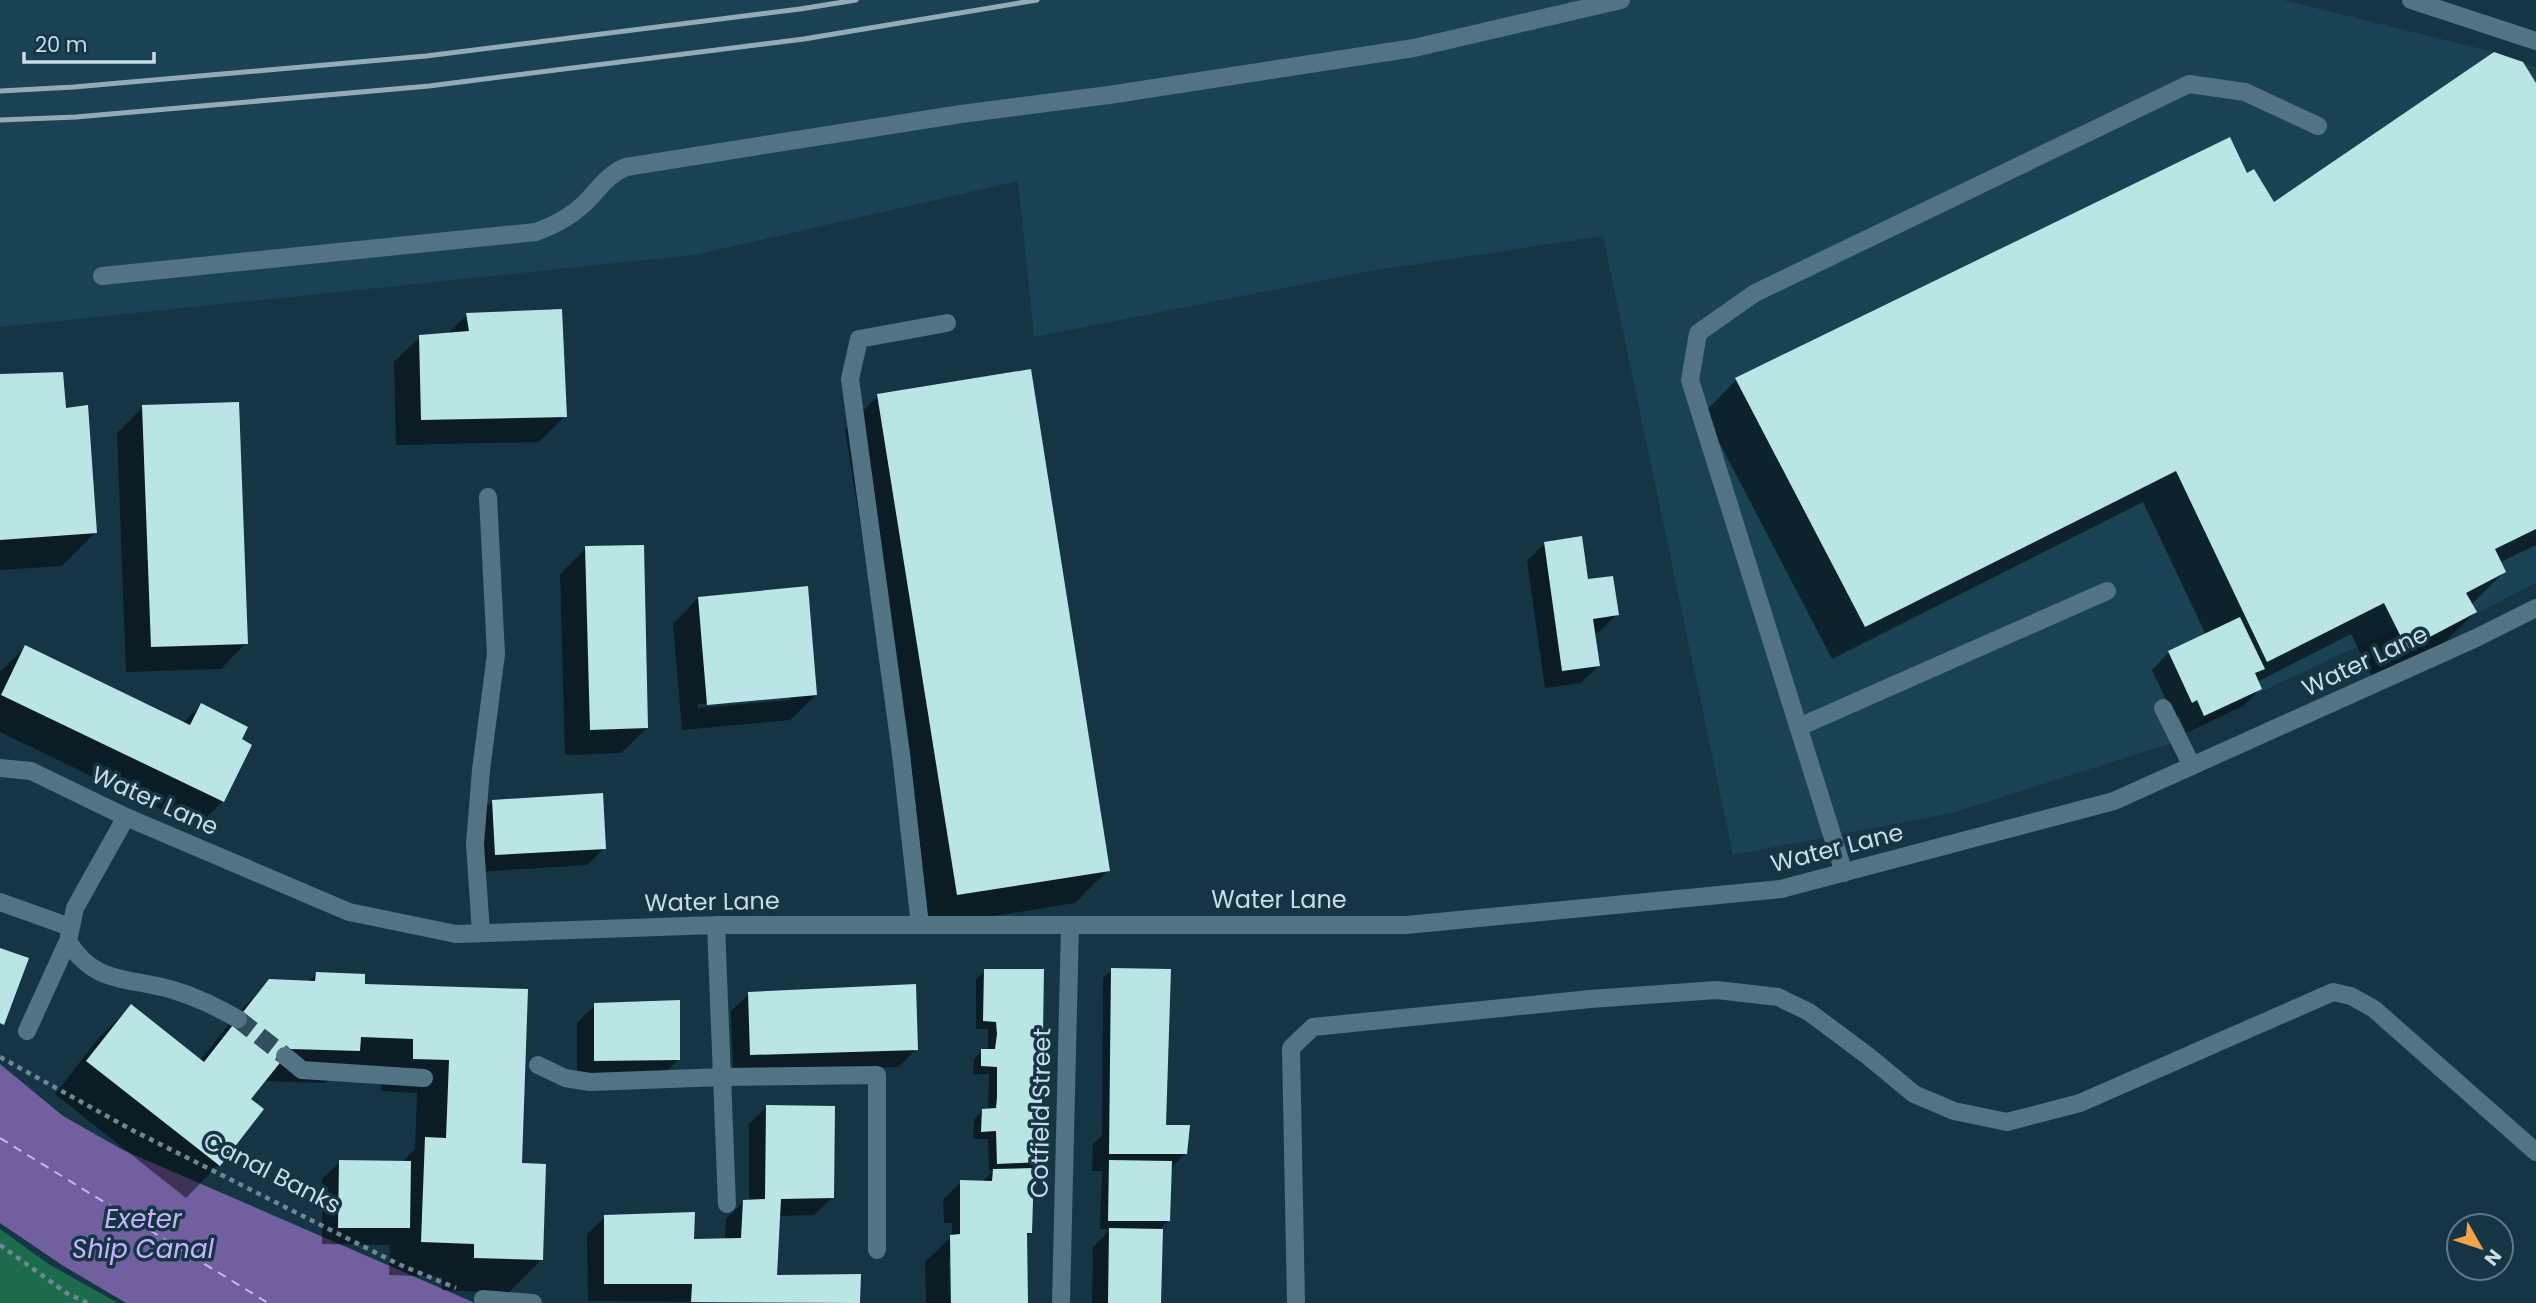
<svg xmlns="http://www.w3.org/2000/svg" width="2536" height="1303" font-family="Poppins,sans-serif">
<rect width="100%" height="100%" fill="#153544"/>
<path fill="#194254" d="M0,0H2283L2494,52L2536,67V583L2407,649L2397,628L2201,720L2178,741L1952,813L1733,855L1603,236L1365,272L1034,337L1018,181L695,255L0,327Z"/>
<path fill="#1c6b4d" d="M0,1229L50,1265L118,1303H0Z"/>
<path fill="#725fa0" d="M0,1064L63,1116L123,1150L475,1303H126L62,1265L0,1223Z"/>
<path fill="#0007" fill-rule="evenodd" d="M2536,86V545L2499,563L2504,572L2471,605L2475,612L2442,645L2374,680L2351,634L2257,682L2260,689L2243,706L2186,733L2179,717L2175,719L2152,670L2169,652L2206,635L2143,502L1832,659L1704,413L1736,380L2246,175L2273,205Z
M467,315L565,416L539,442L396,445L394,362L420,337L446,335Z
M0,376L64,410L95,533L62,566L0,570Z
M878,396L1108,870L1075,903L924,927L845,429Z
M143,407L246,643L221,669L126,672L117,433Z
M1545,543L1586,581L1617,614L1599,632L1594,633L1599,665L1581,683L1545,688L1527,561Z
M586,548L647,728L621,753L565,755L560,574Z
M698,598L816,695L790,720L682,730L673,624ZM790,696V700L698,708V704Z
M25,647L183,723L201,705L239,740L223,801L197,827L0,732V672Z
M492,801L605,848L587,865L478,872L475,819Z
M1112,970L1164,1124L1186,1153L1170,1169L1169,1220L1158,1231L1159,1303H1092L1093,1247L1111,1229H1100L1102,1171H1092L1093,1144L1102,1135L1103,978Z
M985,971L1040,1161L1032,1169L1031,1232L1025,1237L1027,1303H953V1259H949L950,1303H926L925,1262L952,1236V1223H944L943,1200L961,1182L981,1183L993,1171H989L988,1139H973L974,1119L982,1111H988L989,1074H973L974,1059L982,1051H988V1029H976V979Z
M317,974L364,986L526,991L520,1165L541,1260L508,1293L442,1290V1277L389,1275L390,1245L322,1244V1179L340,1162L401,1163L415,1149L417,1093L381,1091V1071L339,1070L326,1083L263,1081L249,1099L262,1110L218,1165L186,1198L55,1094L98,1039L131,1006L200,1061L237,1014L270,981L308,982Z
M749,994L916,1049L899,1067L733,1072L731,1011Z
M595,1005L678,1060L661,1077L577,1078V1023Z
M766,1107L832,1198L814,1215L778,1216L775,1277L860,1275L858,1303L588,1301L587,1234L605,1217L692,1241L725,1240L726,1219L743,1202L749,1201V1124Z"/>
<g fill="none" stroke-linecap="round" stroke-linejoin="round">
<path stroke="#c6b2fd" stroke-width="2" stroke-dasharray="9 7" stroke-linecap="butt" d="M0,1138L268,1303"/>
</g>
<path fill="#b9e5e5" d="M2494,52L2523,62L2536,83V529L2495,549L2506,572L2466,593L2477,612L2407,649L2384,603L2267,662L2176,471L1865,627L1735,378L2230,137L2247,173L2254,169L2274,202Z
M562,309L567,417L421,420L419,335L469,331L466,313Z
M1031,369L1110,871L957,895L877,394Z
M63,372L66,408L88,405L97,533L0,540V374Z
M239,402L248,644L151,647L142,405Z
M1582,536L1588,579L1613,576L1619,615L1593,619L1600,666L1562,671L1544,542Z
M644,545L648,728L590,730L585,546Z
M808,586L817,695L707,705L698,597Z
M2240,617L2265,669L2255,673L2262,689L2204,716L2197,700L2192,703L2168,651Z
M25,645L190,725L201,703L248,727L242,739L252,745L224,802L1,695Z
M603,793L606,849L495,855L492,800Z
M0,948L29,958L4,1025L0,1023Z
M1111,968L1171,969L1166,1125H1190L1187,1154H1109Z
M984,969H1044L1041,1162L997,1164L996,1131L981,1132L982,1109L996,1108L997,1097V1067L981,1066V1049H995L997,1034L996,1022L983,1021Z
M316,972L365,974V984L528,989L522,1163L546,1164L543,1260L474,1258V1244L421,1242L425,1137L446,1138L449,1060L413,1059V1039L361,1037L360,1051L291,1049L251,1099L264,1109L220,1166L86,1061L131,1004L204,1062L269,979L315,981Z
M916,984L918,1050L750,1055L748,992Z
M680,1000V1060L594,1061V1003Z
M766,1105L835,1106L834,1198L781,1199L777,1275L861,1274L860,1303L691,1302L692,1284H604V1215L695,1212L694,1239L741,1238L743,1200L765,1199Z
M339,1160L411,1161L410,1228H338Z
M1109,1160L1172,1161L1170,1221H1108Z
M1034,1168L1032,1233H1027L1028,1303H951L950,1235L960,1234V1180L992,1181L993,1169Z
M1109,1228L1163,1229L1161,1303H1108Z"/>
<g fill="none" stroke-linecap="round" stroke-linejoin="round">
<path stroke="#304e5c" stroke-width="18" stroke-dasharray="18 9" stroke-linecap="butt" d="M238,1019L285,1056"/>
<path stroke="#6e8793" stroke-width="4.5" stroke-dasharray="5 5" stroke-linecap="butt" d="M0,1057L132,1130L398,1264L456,1288
M0,1245L68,1294L88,1303"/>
<path stroke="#527384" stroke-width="18" d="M2411,0L2536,41
M102,276L536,232C553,226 570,217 584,204C598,190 608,174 626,167L961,114L1109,95L1414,48L1621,0
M2163,708L2192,766
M1799,727L2107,591
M1844,873L1690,380L1698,333L1755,293L2189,84L2245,92L2318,126
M0,902L70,927
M920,925L901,754L850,379L859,339L947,323
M481,933L475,844L481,770L496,654L488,497
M723,1077L877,1075V1250
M1296,1303L1291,1048L1313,1027L1590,999L1717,990L1778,997L1809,1012L1868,1056L1914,1094L1954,1111L2007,1122L2080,1103L2333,992L2351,996L2374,1009L2536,1152"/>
<path stroke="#527384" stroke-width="18" d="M0,768L31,771L126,817L349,912L456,934L716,925H1406L1781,889L2114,801L2476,638L2536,608
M126,817L75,908L68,941C94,985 129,977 173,990C197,997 216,1007 238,1019
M716,925L727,1204
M27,1031L68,941
M285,1056L302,1070L424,1078
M538,1065L565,1078L590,1082L723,1077
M483,1299L533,1303
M1061,1303L1070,925"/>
<path stroke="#94aab5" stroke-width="5" d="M0,91L74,87L426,56L800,9L856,0
M0,120L76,117L429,86L804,39L1037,0"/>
</g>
<g text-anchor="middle" stroke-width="7" stroke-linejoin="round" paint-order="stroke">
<g font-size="24" fill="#cadce5" stroke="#153544">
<text transform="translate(2365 661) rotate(-25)" y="8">Water Lane</text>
<text transform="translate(155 801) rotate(24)" y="8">Water Lane</text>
<text transform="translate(1837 848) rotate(-14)" y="8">Water Lane</text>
<text x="1279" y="908">Water Lane</text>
<text transform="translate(712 902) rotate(-1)" y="8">Water Lane</text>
<text transform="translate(1041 1113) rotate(-89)" y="8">Cotfield Street</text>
<text transform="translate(272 1173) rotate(27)" y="8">Canal Banks</text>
</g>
<g font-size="26" font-style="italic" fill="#c6b2fd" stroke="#153544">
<text x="143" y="1228">Exeter<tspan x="143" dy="30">Ship Canal</tspan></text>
</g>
</g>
<g transform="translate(2480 1247) rotate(129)"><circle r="33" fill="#153544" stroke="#5d7884" stroke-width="2"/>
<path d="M0-5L12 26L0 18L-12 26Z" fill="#f6a247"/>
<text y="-10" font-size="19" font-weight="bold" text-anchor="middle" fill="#cadce5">N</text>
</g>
<path d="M24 52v10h130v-10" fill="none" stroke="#cadce5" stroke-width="3.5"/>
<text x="35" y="52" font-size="21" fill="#cadce5" stroke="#153544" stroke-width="5" paint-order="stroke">20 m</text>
</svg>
